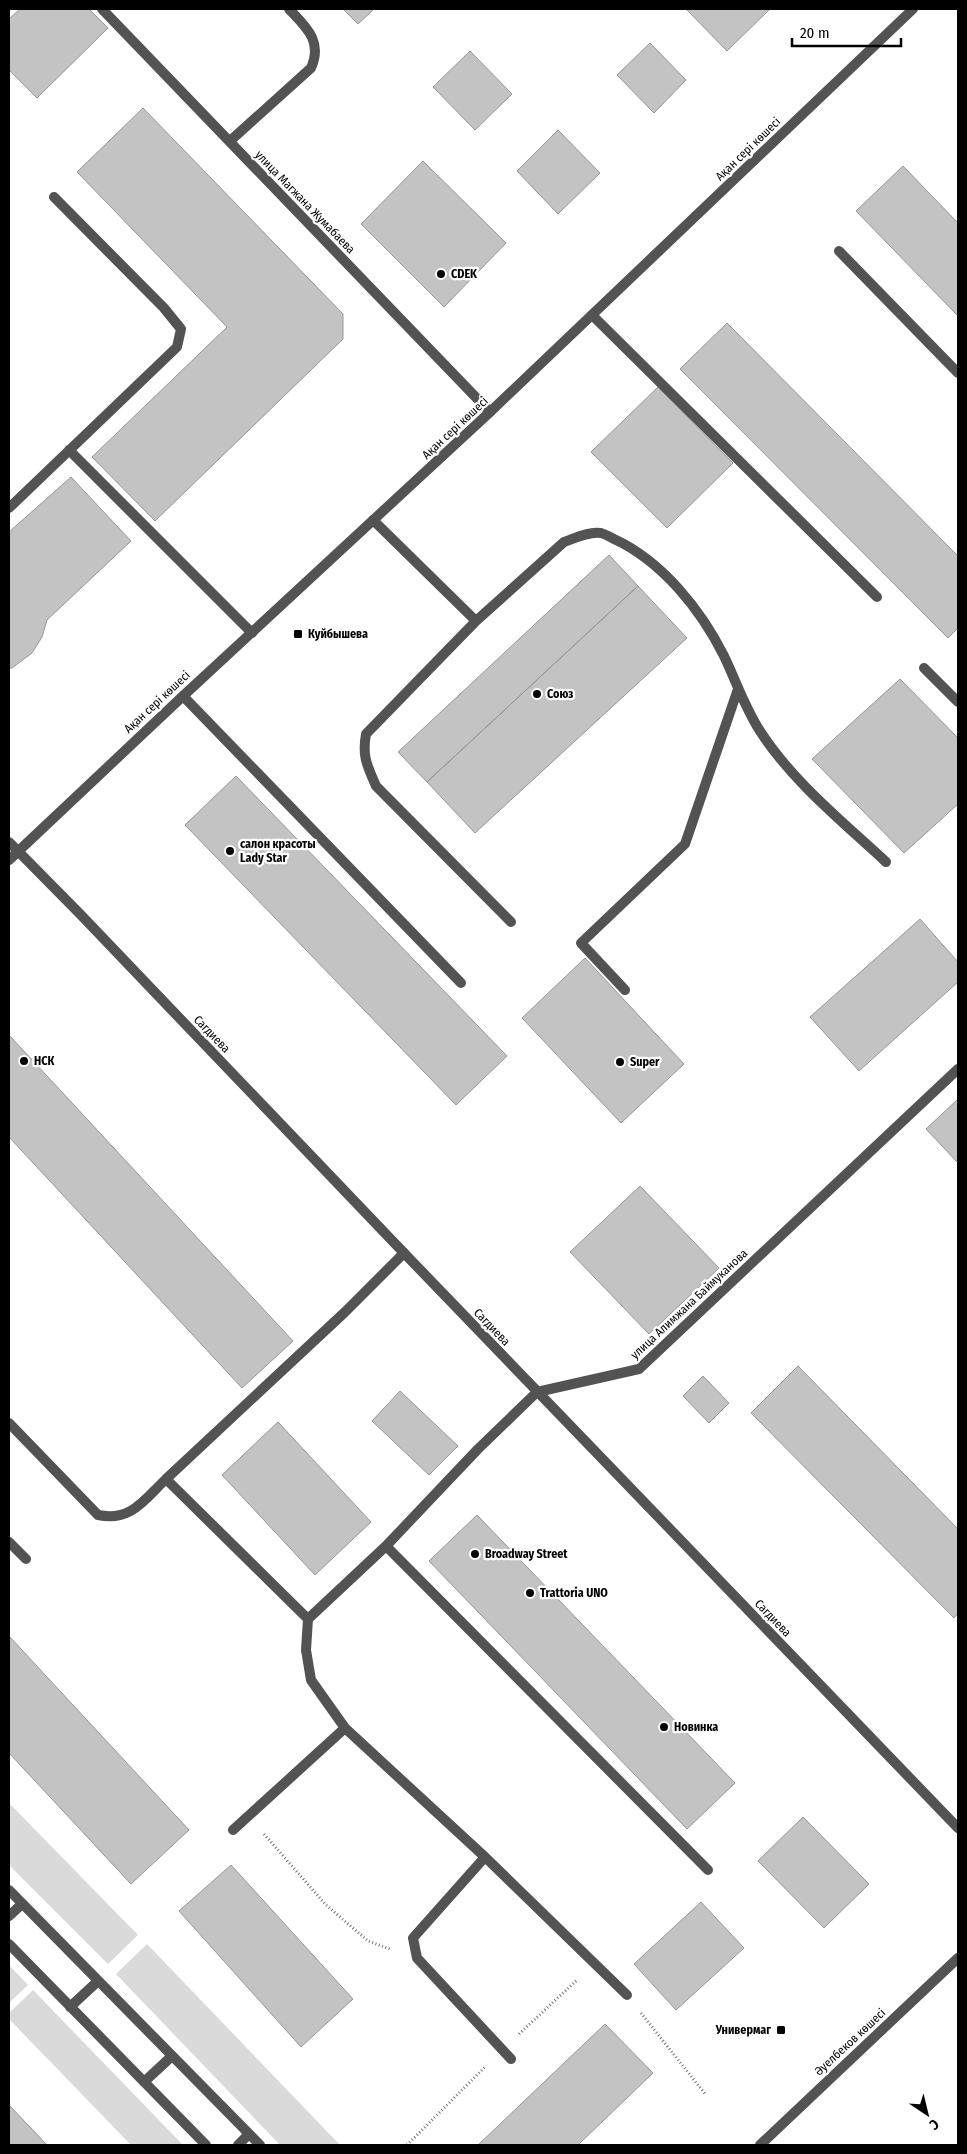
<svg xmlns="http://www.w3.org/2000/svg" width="967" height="2154" font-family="'Fira Sans Condensed',sans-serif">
<rect width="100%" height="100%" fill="#fff"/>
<path fill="#dadada" d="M9,1803L138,1935L108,1964L9,1865Z
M147,1944L340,2145H280L116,1974Z
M9,1965L28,1985L9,2003Z
M33,1990L183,2145H131L9,2019V2013Z"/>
<path fill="#c3c3c3" stroke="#979797" d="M20,9H89L108,28L37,98L9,70V19Z
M343,9H374L358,24Z
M686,9H770L727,51Z
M650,43L686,80L654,113L617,75Z
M470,51L512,94L475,130L433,87Z
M143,108L343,314V339L155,521L92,457L227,327L77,172Z
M558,130L600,173L558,214L517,171Z
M423,161L506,243L444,307L361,224Z
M903,166L958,223V316L856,211Z
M727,323L958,556V628L948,638L680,369Z
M658,387L733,463L667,528L591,452Z
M71,477L131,541L47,620L42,637L32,653L12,668H9V532Z
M609,555L638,586L427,782L398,752Z
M638,586L687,638L475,833L427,782Z
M900,679L958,738V804L904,853L812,759Z
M236,776L507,1056L456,1105L185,825Z
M920,919L958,962V982L859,1071L810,1017Z
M585,958L684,1064L621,1123L522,1018Z
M9,1035L293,1341L242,1388L9,1137Z
M958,1099V1163L926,1129Z
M640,1186L719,1268L649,1334L570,1252Z
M798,1366L958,1529V1613L954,1618L751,1413Z
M703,1376L729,1403L709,1423L683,1396Z
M400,1391L458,1446L429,1475L372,1421Z
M278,1422L371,1522L315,1575L222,1475Z
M477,1515L735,1783L687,1829L429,1561Z
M9,1636L189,1830L131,1884L9,1753Z
M803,1817L869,1884L824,1928L758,1861Z
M231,1865L353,1999L301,2047L179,1911Z
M701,1902L744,1948L676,2010L634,1964Z
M605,2024L653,2073L578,2145H478Z
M9,2105L47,2145H9Z"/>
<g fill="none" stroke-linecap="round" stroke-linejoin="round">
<path stroke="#757575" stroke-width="3" stroke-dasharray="1 2.5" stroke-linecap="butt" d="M264,1834L325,1904L368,1941L390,1949
M641,2013L706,2095
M519,2034L577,1980
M407,2145L486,2066"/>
<path stroke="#535353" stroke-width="10" d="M839,251L958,373
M592,315L877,597
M69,450L252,633
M9,508L177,347L181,329L164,308L54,197
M373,520L476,621L366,734C362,757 367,765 376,786L511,922
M476,621L564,542C575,538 589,531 601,533C605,534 610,537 614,539C662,561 701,610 724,656C736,681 745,708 760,731C793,782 842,821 886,862
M924,668L958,702
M183,696L461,983
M625,990L581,943L685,844L738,689
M9,1423L98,1515C131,1522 144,1500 166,1479L308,1619L306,1650L311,1680L345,1728L485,1857L627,1995
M166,1479L345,1312L404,1253
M9,1542L26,1559
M386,1546L708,1870
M308,1619L386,1546L478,1449L537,1392
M233,1830L345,1728
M485,1857L413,1938L417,1958L511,2059"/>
<path stroke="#535353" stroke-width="10" d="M9,1890L260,2145
M9,1916L22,1904
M9,1944L206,2145
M70,2007L98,1981
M144,2082L172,2056
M238,2145L249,2134"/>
<path stroke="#535353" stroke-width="10" d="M102,9L490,412
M230,141L311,68C323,41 306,27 289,9
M537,1392L639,1369L958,1069"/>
<path stroke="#535353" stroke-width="10" d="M9,842L81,915L404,1253L958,1828
M9,860L183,696L490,412L913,9
M760,2145L958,1958"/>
</g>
<g fill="#000" stroke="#fff" stroke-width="2">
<circle cx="441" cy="274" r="5"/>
<rect x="293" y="629" width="10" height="10" rx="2.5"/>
<circle cx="537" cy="694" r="5"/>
<circle cx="230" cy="851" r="5"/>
<circle cx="24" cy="1061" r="5"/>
<circle cx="620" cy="1062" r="5"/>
<circle cx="475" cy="1554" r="5"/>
<circle cx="530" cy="1593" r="5"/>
<circle cx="664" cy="1727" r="5"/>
<rect x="776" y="2025" width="10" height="10" rx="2.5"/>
</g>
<g text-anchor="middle" stroke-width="4.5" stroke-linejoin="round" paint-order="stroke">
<g font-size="12" fill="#000" stroke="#fff">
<text transform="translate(748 149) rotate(-44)" y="4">Ақан сері көшесі</text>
<text transform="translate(305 202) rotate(46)" y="4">улица Магжана Жумабаева</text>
<text transform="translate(455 428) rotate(-43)" y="4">Ақан сері көшесі</text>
<text transform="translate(157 702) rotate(-43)" y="4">Ақан сері көшесі</text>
<text transform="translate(212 1034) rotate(46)" y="4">Сагдиева</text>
<text transform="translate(689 1304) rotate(-43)" y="4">улица Алимжана Баймуканова</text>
<text transform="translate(492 1327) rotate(46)" y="4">Сагдиева</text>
<text transform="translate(773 1618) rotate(46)" y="4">Сагдиева</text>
<text transform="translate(850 2042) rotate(-43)" y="4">Әуелбеков көшесі</text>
</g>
<g font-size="12" font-weight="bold" fill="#000" stroke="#fff" text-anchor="start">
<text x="451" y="278">CDEK</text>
<text x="308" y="638">Куйбышева</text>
<text x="547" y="698">Союз</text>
<text x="240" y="848">салон красоты<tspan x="240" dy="14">Lady Star</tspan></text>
<text x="34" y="1065">НСК</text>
<text x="630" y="1066">Super</text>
<text x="485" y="1558">Broadway Street</text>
<text x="540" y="1597">Trattoria UNO</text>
<text x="674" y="1731">Новинка</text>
<text x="771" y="2034" text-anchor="end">Универмаг</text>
</g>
</g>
<rect width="967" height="2154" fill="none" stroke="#000000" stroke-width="20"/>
<g transform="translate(927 2114) rotate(145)" stroke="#ffffff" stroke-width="4" paint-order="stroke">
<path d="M0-4L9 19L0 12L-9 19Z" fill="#000000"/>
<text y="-8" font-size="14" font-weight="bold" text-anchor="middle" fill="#000000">С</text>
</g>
<path d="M792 38v8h109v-8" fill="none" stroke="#000000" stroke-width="2.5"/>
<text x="800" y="38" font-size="15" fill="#000000" stroke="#ffffff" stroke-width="4" paint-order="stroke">20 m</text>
</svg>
